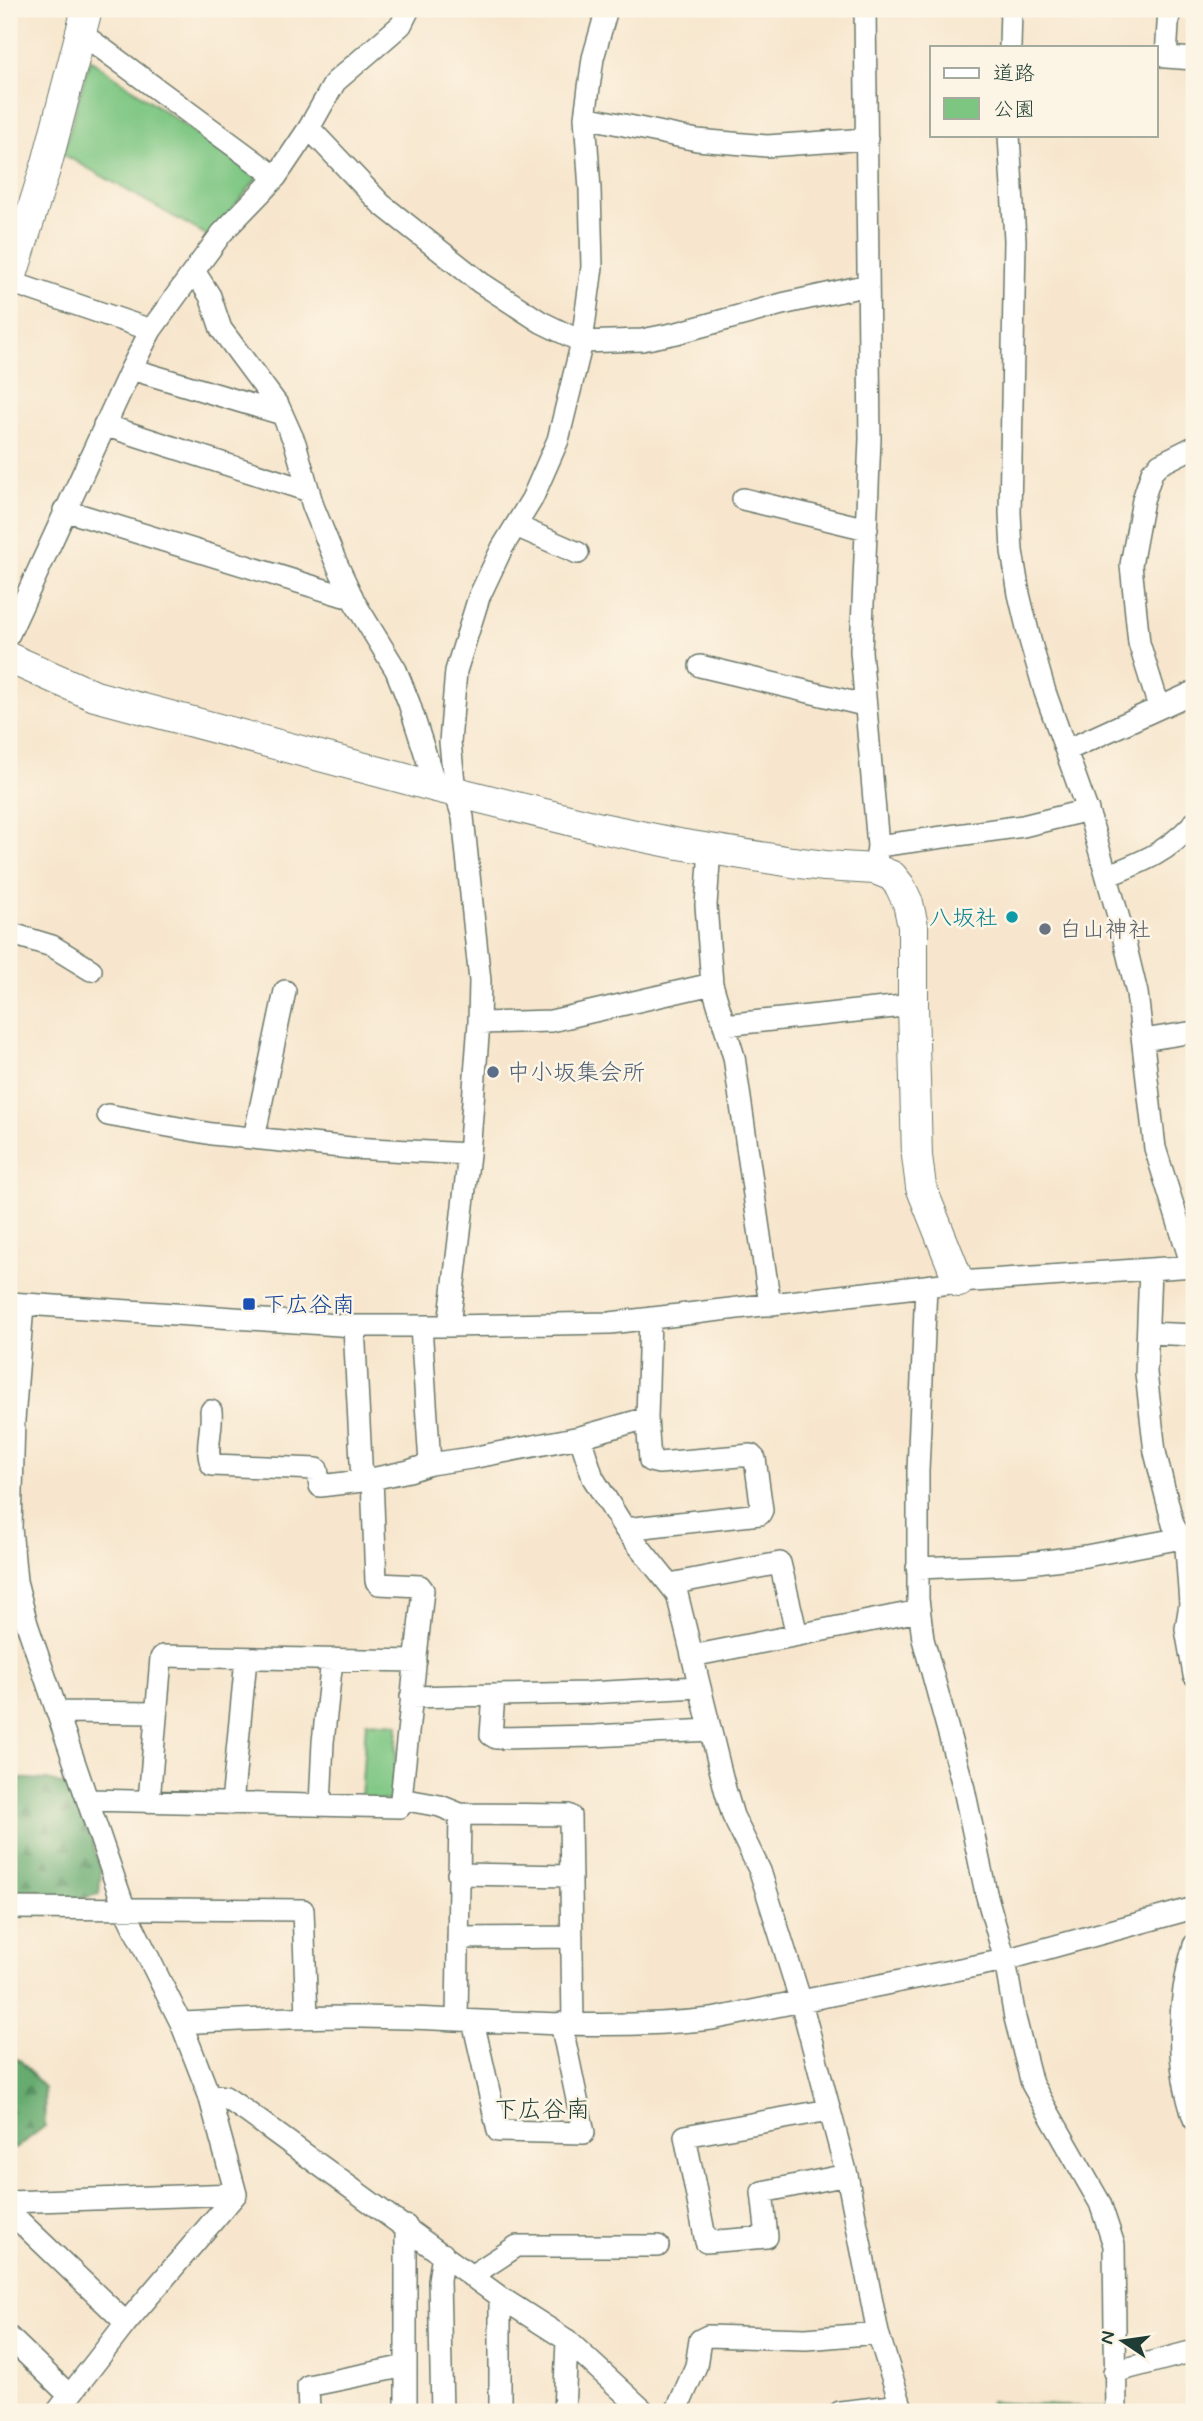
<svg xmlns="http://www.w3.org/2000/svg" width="1203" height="2421" font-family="Mynerve,'Klee One',sans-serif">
<defs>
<pattern id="forest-firs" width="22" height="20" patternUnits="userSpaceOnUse" patternTransform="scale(1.75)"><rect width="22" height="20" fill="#66ab70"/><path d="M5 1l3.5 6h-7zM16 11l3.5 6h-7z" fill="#538c5d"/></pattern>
</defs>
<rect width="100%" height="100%" fill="#fcf5e5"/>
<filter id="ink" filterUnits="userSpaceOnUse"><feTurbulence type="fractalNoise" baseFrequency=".0143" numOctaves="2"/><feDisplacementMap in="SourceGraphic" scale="14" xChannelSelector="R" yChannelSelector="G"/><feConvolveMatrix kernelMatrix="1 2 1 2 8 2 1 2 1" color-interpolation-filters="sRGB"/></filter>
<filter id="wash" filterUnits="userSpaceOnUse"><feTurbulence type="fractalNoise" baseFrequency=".00686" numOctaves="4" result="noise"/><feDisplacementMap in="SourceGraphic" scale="28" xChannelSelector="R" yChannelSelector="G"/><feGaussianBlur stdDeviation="1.57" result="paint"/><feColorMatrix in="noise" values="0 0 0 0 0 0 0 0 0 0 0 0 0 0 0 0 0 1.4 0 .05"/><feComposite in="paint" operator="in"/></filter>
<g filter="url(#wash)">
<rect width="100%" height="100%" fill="#f7e6cd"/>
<path fill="url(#forest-firs)" stroke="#427452" stroke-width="2" d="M9,1778L48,1780L71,1787L92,1840L101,1871L99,1894L9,1917Z
M9,2055L21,2061L44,2088L45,2126L15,2149H9Z"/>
<path fill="#7dc682" stroke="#4e825b" stroke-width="2" d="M90,59L258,177L210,237L63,154Z
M366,1722L398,1724L393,1801L361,1799Z
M990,2402L1061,2406H1105V2412H990Z"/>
</g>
<g filter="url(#ink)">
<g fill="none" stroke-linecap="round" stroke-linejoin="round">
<g stroke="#6b786a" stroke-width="24">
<path id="street" d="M409,9L401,25L335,82L309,128L276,177L222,233L194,271L210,296L221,329L279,407L295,443L313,506L335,560L355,603L396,670L409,703L436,787
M865,9L870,439L861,651L878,846L875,869
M1169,9L1166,57L1194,59
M81,33L276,177
M1010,47L1011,9
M585,117L697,140L767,146L867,139
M309,128L381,204L481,283L541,322L582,342L642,340L677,333L782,304L868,285
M1009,135L1015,240L1010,513L1012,551L1019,594L1030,640L1045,692L1091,821L1119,919L1137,993L1155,1148L1192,1266
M10,282L151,330
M131,369L282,414
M104,425L309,491
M743,499L867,529
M64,510L344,596H352
M516,526L578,553
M9,634L131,369L151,330L194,271
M700,666L864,705
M1159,707L1139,643L1131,565L1143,500L1152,472L1160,464L1194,447
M1067,750L1194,692
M878,846L1023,826L1088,810
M710,849L706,905L712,984L734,1057L770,1305
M1109,875C1145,861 1167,852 1194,823
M9,933L52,946L91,970
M479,1023L551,1021L712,984
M724,1025L913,1005
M1143,1040L1194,1032
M108,1115L212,1134L351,1148L469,1154
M254,1138L285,991
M1150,1269L1146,1373L1155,1452L1173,1524L1186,1548L1190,1604L1186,1629L1194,1675
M926,1286L918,1471V1599L923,1639L964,1789L986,1893L1005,1960L1015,2018L1032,2084L1100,2203L1114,2245L1116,2412
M10,1303L354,1326H449L610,1323L959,1282L1194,1266
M23,1305L14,1420L11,1528L16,1581L27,1624L125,1910L181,2023L209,2095L236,2194L126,2323L57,2412
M354,1326L362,1481
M421,1326L430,1464
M449,1326L469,1154L479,1023L480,981L463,817L455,792L450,742L456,671L479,597L502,548L532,499L558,440L582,342L592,267L590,190L585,117L593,58L607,9
M1148,1333L1194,1335
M211,1411C213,1428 204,1450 212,1465L317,1469L320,1486L362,1481L409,1471L430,1464L471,1458L580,1437L647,1418L650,1318
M580,1437L593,1478L625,1529L677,1594L725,1789L733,1816L760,1871L801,2002L847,2175L878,2333L903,2412
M372,1478L376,1581L379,1584L420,1586L423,1590L401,1799
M625,1529L760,1514L762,1510L755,1459L751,1455L659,1463L650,1461L647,1418
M917,1568L1021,1564L1086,1556L1193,1536
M670,1584L780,1563L797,1635
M692,1656L919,1611
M494,1695L491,1735L496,1738L594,1736L710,1730
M411,1697L587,1693L699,1687
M59,1712L155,1713
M89,1800L400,1807L401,1799L440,1806L460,1814L568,1815L570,1816L573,2023
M149,1801L161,1658L163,1656L416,1661
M232,1804L246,1659
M320,1805L323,1742L332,1660
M458,1874L571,1876
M9,1908L303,1910L307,2017
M458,1938L572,1937
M1194,1945C1177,2001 1175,2064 1194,2119
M457,2020L460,1814
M473,2021L498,2131L584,2133L561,2023
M181,2023C242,2020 302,2016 362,2017C478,2018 596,2032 712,2019L1005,1960L1194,1908
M209,2095L225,2097L247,2112L500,2297L567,2340L645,2412
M829,2110L685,2136L706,2242L767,2237L762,2192L847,2175
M9,2202L236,2194
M9,2211L126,2323
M406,2226V2412
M471,2276L517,2246H658
M9,2337L70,2396
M1114,2372L1194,2351
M309,2412L308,2386L406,2366
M442,2412L439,2280L443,2254
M500,2412V2297
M564,2412L567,2340
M676,2412L696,2366L700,2340L708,2336L806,2339L878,2333
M840,2412L901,2405"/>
</g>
<g stroke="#6b786a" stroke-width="32">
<path id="secondary" d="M9,285L47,163L87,9
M9,658L95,696L436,787L601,828L679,844L792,862L825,866L875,869L892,876L900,886L908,903L913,926V1005L917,1156L921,1187L959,1282"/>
</g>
<use href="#street" stroke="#fff" stroke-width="21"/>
<use href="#secondary" stroke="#fff" stroke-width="30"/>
</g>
</g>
<circle fill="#0f9aa8" stroke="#fcf5e5" stroke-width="2.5" cx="1012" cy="917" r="7"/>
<circle fill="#6b7280" stroke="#fcf5e5" stroke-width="2.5" cx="1045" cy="929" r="7"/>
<circle fill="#5c6f8a" stroke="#fcf5e5" stroke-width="2.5" cx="493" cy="1072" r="7"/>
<rect fill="#1a4fb4" stroke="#fcf5e5" stroke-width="2.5" x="242" y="1297" width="14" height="14" rx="3.5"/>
<g text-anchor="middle" stroke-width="5" stroke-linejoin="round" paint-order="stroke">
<g font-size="23" fill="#0d838f" stroke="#fcf5e5" text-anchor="end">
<text x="998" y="925">八坂社</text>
</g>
<g font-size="23" fill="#5b616d" stroke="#fcf5e5" text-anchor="start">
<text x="1059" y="937">白山神社</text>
</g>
<g font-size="23" fill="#4e5e75" stroke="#fcf5e5" text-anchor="start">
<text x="507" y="1080">中小坂集会所</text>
</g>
<g font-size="23" fill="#164399" stroke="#fcf5e5" text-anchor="start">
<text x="263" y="1312">下広谷南</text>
</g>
<g font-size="24" fill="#1f3d34" stroke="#fcf5e5">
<text x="542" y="2117">下広谷南</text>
</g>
</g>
<rect width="1203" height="2421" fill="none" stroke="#fcf5e5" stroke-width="35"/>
<rect x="930" y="46" width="228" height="91" fill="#fcf5e5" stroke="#a4ab9e" stroke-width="2"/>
<rect x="944" y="68" width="35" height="10" fill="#ffffff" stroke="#a4ab9e" stroke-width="2"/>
<text x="993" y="80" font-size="21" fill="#1f3d34">道路</text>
<rect x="944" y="98" width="35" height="21" fill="#7dc682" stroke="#a4ab9e" stroke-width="2"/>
<text x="993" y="116" font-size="21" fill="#1f3d34">公園</text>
<g transform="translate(1123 2341) rotate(283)" stroke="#fcf5e5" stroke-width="5" paint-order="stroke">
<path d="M0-5L12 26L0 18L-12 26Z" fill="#1f3d34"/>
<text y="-10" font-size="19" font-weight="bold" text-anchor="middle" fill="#1f3d34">N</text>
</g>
</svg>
